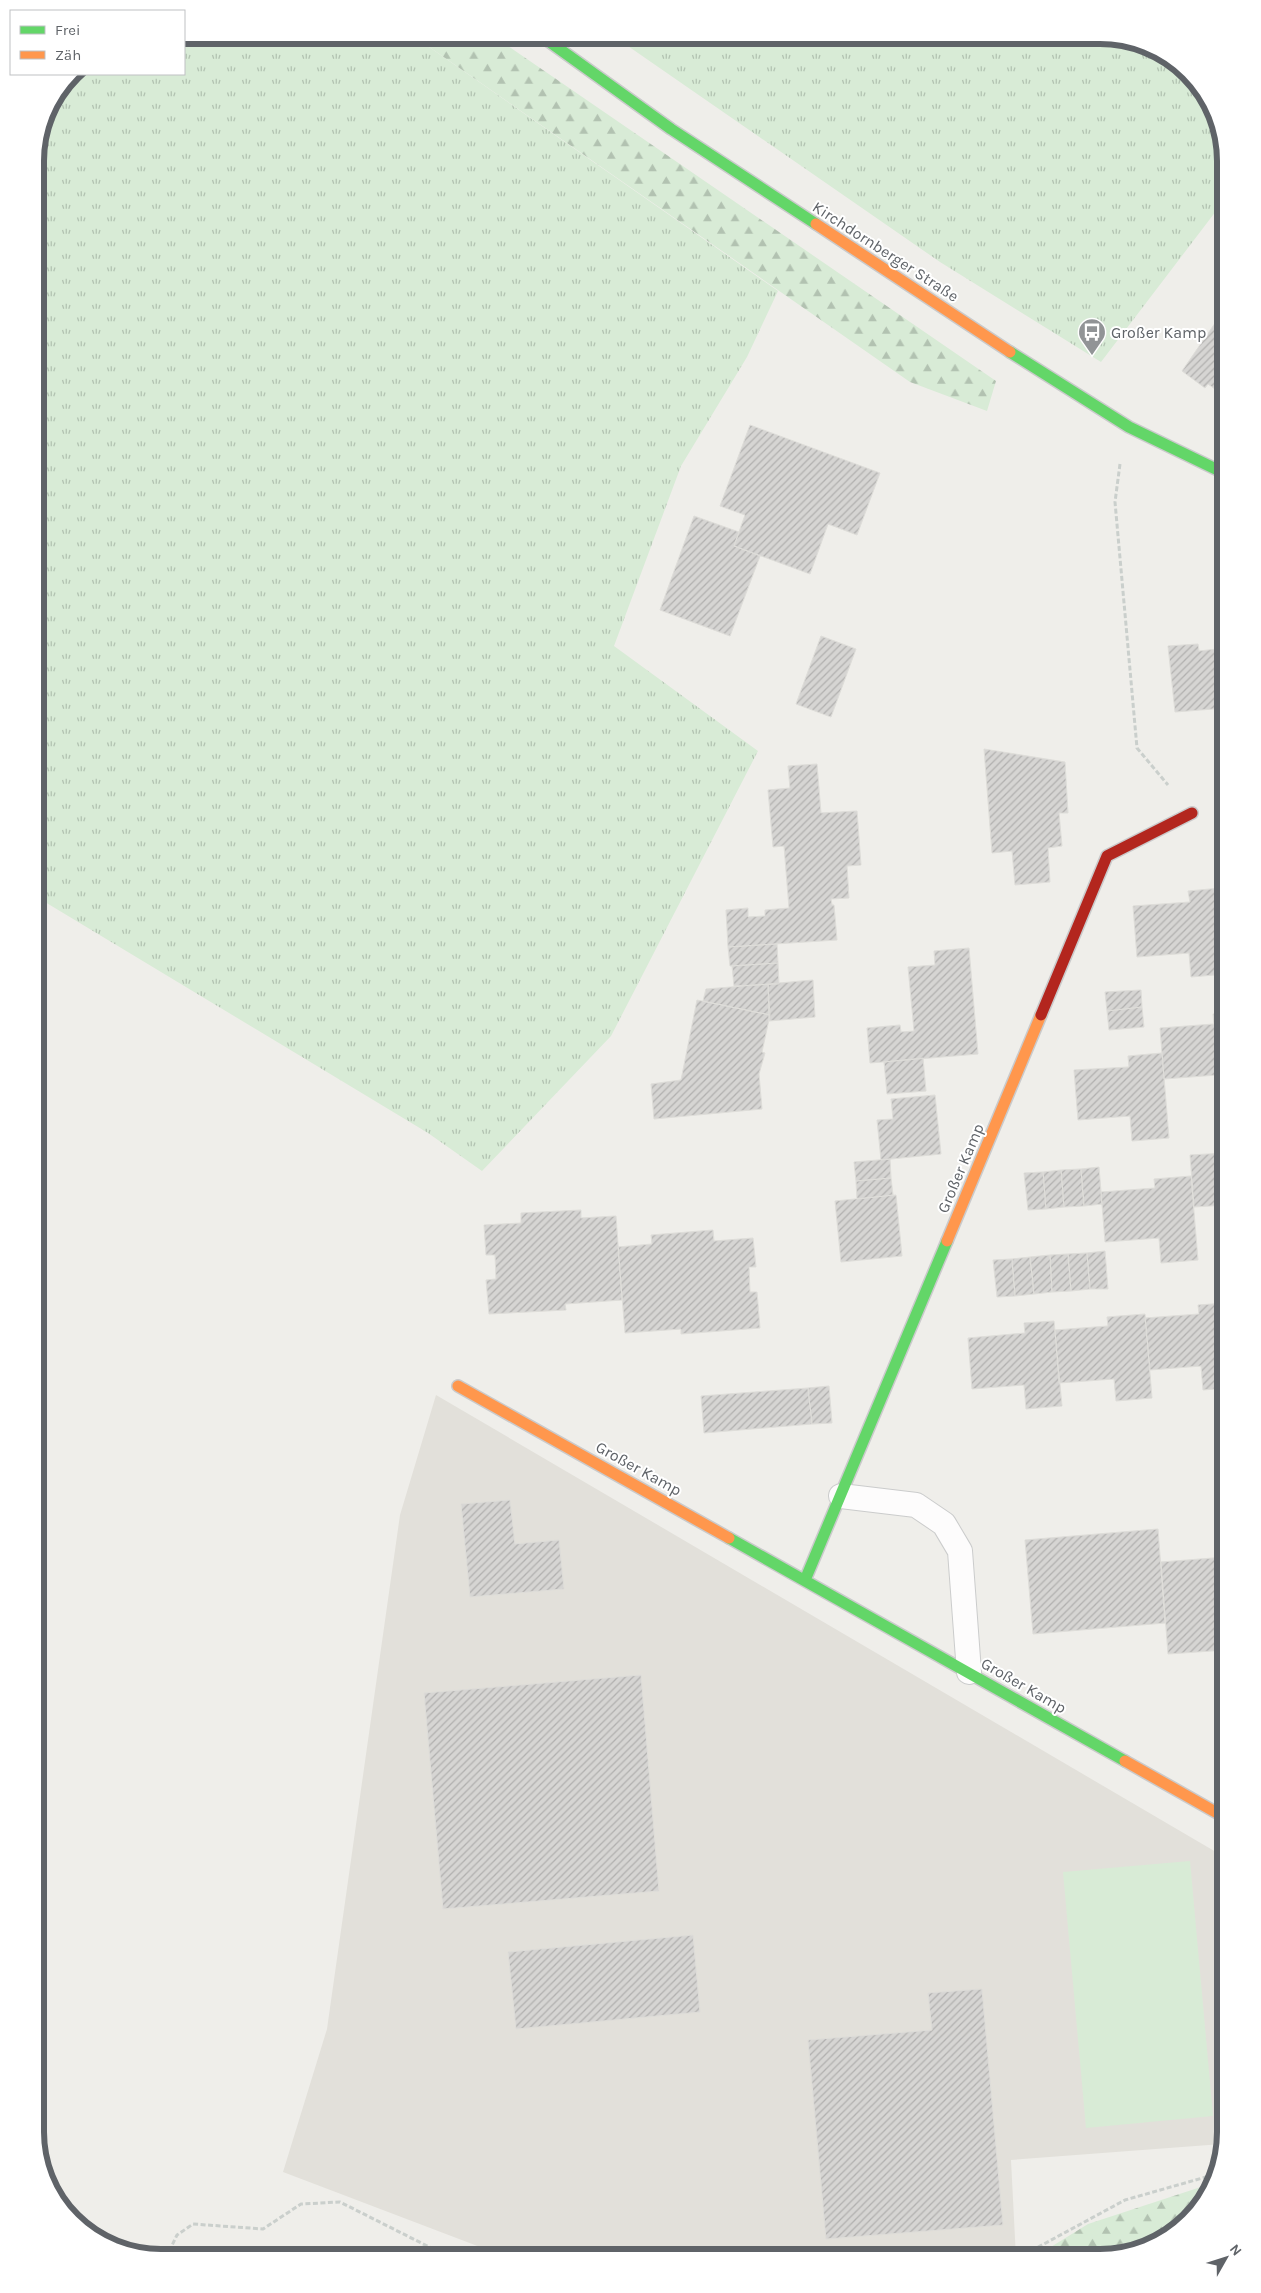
<svg xmlns="http://www.w3.org/2000/svg" width="1261" height="2293" font-family="Karla,sans-serif">
<defs>
<pattern id="grass-tufts" width="24" height="20" patternUnits="userSpaceOnUse" patternTransform="scale(1.25)"><rect width="24" height="20" fill="#d8ebd6"/><path d="M3 7l-1-3M5 7V3M7 7l1-3M15 17l-1-3M17 17v-4M19 17l1-3" fill="none" stroke="#b2c2b1"/></pattern>
<pattern id="forest-firs" width="22" height="20" patternUnits="userSpaceOnUse" patternTransform="scale(1.25)"><rect width="22" height="20" fill="#d8ebd6"/><path d="M5 1l3.5 6h-7zM16 11l3.5 6h-7z" fill="#b2c2b1"/></pattern>
<pattern id="building-hatch" width="6" height="6" patternUnits="userSpaceOnUse" patternTransform="scale(1.25)"><rect width="6" height="6" fill="#d6d5d3"/><path d="M-1 1l2-2M0 6l6-6M5 7l2-2" fill="none" stroke="#b1b0af"/></pattern>
</defs>
<rect width="100%" height="100%" fill="#efeeea"/>
<path fill="#e2e0da" d="M436,1395L1216,1852L1226,1944V2132L1222,2144L1011,2160L1016,2258H509L283,2172L327,2029L400,1515Z"/>
<path fill="url(#grass-tufts)" d="M184,35H412L778,291L747,357L681,466L614,646L758,751L611,1036L482,1171L428,1133L35,896V153L45,113L71,74H184Z
M612,35H1108L1176,61L1216,113L1226,161V198L1101,362L940,262Z"/>
<path fill="url(#forest-firs)" d="M412,35H492L996,381L987,411L910,382Z
M1210,2184L1205,2202L1148,2248L1100,2258H1033L1088,2224Z"/>
<path fill="#d8ebd6" d="M1190,1861L1213,2116L1086,2128L1063,1872Z"/>
<path fill="url(#building-hatch)" stroke="#deddd9" d="M1220,316L1226,321V397L1208,384L1205,388L1182,371Z
M750,425L880,473L857,535L828,524L810,574L734,546L745,515L720,506Z
M694,516L739,532L734,546L760,556L730,636L660,610Z
M821,636L856,649L831,717L796,704Z
M1198,644L1199,651L1226,648V708L1175,712L1168,646Z
M984,749L1065,762L1068,813H1059L1062,846L1048,848L1050,882L1015,885L1012,851L992,853Z
M817,764L821,813L857,811L861,865L847,866L849,898L831,899L832,905H834L837,940L728,947L726,910L748,908V917L765,916V910L789,908L784,846L773,847L768,790L790,788L788,766Z
M1221,888L1226,974L1191,977L1189,953L1137,957L1133,906L1190,902L1188,891Z
M1226,903V951L1222,904Z
M777,944L778,963L730,966L728,947Z
M969,948L978,1054L870,1063L867,1028L900,1025L901,1032L914,1031L908,967L935,965L934,951Z
M778,963L779,984L734,986L732,966Z
M813,980L815,1017L769,1021L768,984Z
M768,984L770,1015L703,1001L706,989Z
M1141,990L1142,1007L1107,1011L1105,992Z
M697,1000L770,1015L762,1052L765,1053L759,1074L762,1109L654,1119L651,1084L681,1080Z
M1142,1007L1144,1027L1109,1030L1107,1011Z
M1226,1013V1098L1219,1099L1217,1075L1164,1079L1160,1028L1214,1024L1213,1014Z
M1162,1053L1169,1138L1132,1141L1130,1116L1078,1120L1074,1070L1129,1067L1128,1056Z
M923,1058L926,1091L887,1094L884,1062Z
M935,1095L941,1154L881,1160L877,1120L893,1119L891,1099Z
M1226,1153V1205L1194,1207L1190,1155Z
M890,1159L891,1178L856,1181L854,1162Z
M1099,1167L1102,1204L1084,1206L1081,1169Z
M1081,1169L1084,1206L1064,1207L1061,1170Z
M1061,1170L1064,1207L1046,1209L1043,1172Z
M1043,1172L1046,1209L1028,1210L1024,1173Z
M1191,1176L1198,1260L1161,1263L1159,1238L1105,1242L1101,1192L1155,1188L1154,1179Z
M891,1178L893,1195L857,1199L856,1181Z
M896,1195L902,1256L841,1262L835,1201Z
M581,1210V1218L616,1216L622,1300L565,1304L566,1310L489,1314L486,1280L496,1279L495,1255H486L484,1225L521,1223V1213Z
M713,1230L714,1241L753,1238L756,1267H749L750,1292H757L760,1328L681,1334V1329L625,1333L618,1247L652,1244L651,1235Z
M1105,1251L1108,1289H1090L1087,1253Z
M1087,1253L1090,1289L1071,1291L1068,1254Z
M1068,1254L1071,1291L1052,1292L1050,1255Z
M1050,1255L1052,1292L1034,1294L1030,1257Z
M1030,1257L1034,1294L1015,1296L1012,1259Z
M1012,1259L1015,1296L997,1297L993,1260Z
M1226,1303V1388L1203,1390L1201,1366L1150,1370L1145,1318L1199,1314L1198,1305Z
M1145,1314L1152,1398L1116,1401L1114,1379L1059,1383L1055,1330L1108,1326L1107,1317Z
M1054,1321L1062,1406L1026,1409L1024,1385L972,1389L968,1338L1025,1333L1024,1323Z
M829,1386L832,1423L812,1424L808,1388Z
M808,1388L812,1424L704,1433L701,1396Z
M510,1500L515,1544L559,1540L564,1589L470,1597L461,1504Z
M1158,1529L1165,1623L1033,1634L1025,1540Z
M1226,1557V1650L1168,1654L1161,1562Z
M641,1675L659,1891L443,1909L424,1693Z
M693,1935L700,2012L516,2029L508,1952Z
M982,1989L1003,2225L826,2239L808,2040L932,2030L928,1993Z"/>
<g fill="none" stroke-linecap="round" stroke-linejoin="round">
<g stroke="#cbcccc" stroke-width="26">
<path id="lane" d="M841,1496L916,1505L944,1524L960,1551L969,1672"/>
</g>
<g stroke="#cacacb" stroke-width="14">
<path id="fast" d="M540,35L671,129L816,224
M1010,352L1129,427L1226,474
M729,1538L1125,1761
M805,1580L947,1241"/>
</g>
<g stroke="#cacacb" stroke-width="14">
<path id="slow" d="M816,224L1010,352
M947,1241L1041,1015
M458,1386L729,1538
M1125,1761L1226,1818"/>
</g>
<g stroke="#cacacb" stroke-width="14">
<path id="jam" d="M1041,1015L1107,856L1192,813"/>
</g>
<path stroke="#cacfcc" stroke-width="3" stroke-dasharray="5 2.5" stroke-linecap="butt" d="M1120,464L1115,502L1137,748L1168,785
M166,2258L177,2235L193,2224L263,2229L301,2204L340,2202L451,2258
M1018,2258L1125,2200L1213,2175"/>
<use href="#lane" stroke="#fdfcfc" stroke-width="24"/>
<use href="#fast" stroke="#63d668" stroke-width="11"/>
<use href="#slow" stroke="#ff974d" stroke-width="11"/>
<use href="#jam" stroke="#b3261e" stroke-width="11"/>
</g>
<defs>
<g id="bus-pin" transform="scale(1.4375)"><path d="M0 17L-7.5 6A9.5 9.5 0 1 1 7.5 6Z" fill="#919496" stroke="#fff"/><path d="M-5-6H5V4H4V6H2V4H-2V6H-4V4H-5ZM-3.5-4V0h7V-4ZM-3.5 1.2v1.5H-2V1.2ZM2 1.2v1.5H3.5V1.2Z" fill="#fff"/></g>
</defs>
<g fill-rule="evenodd">
<use href="#bus-pin" x="1092" y="332"/>
</g>
<g text-anchor="middle" stroke-width="4" stroke-linejoin="round" paint-order="stroke">
<g font-size="16" fill="#5f6368" stroke="#fff">
<text transform="translate(886 251) rotate(33)" y="6">Kirchdornberger Straße</text>
<text transform="translate(960 1168) rotate(-67)" y="6">Großer Kamp</text>
<text transform="translate(639 1468) rotate(29)" y="6">Großer Kamp</text>
<text transform="translate(1024 1685) rotate(30)" y="6">Großer Kamp</text>
</g>
<g font-size="16" fill="#5f6368" stroke="#fff" text-anchor="start">
<text x="1111" y="338">Großer Kamp</text>
</g>
</g>
<path d="M0 0H1261V2293H0ZM161 44H1100A117 117 0 0 1 1217 161V2132A117 117 0 0 1 1100 2249H161A117 117 0 0 1 44 2132V161A117 117 0 0 1 161 44Z" fill="#fff" fill-rule="evenodd"/>
<path fill="none" stroke="#5f6368" stroke-width="6" d="M161 44H1100A117 117 0 0 1 1217 161V2132A117 117 0 0 1 1100 2249H161A117 117 0 0 1 44 2132V161A117 117 0 0 1 161 44Z"/>
<rect x="10" y="10" width="175" height="65" fill="#ffffff" stroke="#bfc1c3"/>
<rect x="20" y="26" width="25" height="8" fill="#63d668" stroke="#bfc1c3"/>
<text x="55" y="35" font-size="15" fill="#5f6368">Frei</text>
<rect x="20" y="51" width="25" height="8" fill="#ff974d" stroke="#bfc1c3"/>
<text x="55" y="60" font-size="15" fill="#5f6368">Zäh</text>
<g transform="translate(1226 2258) rotate(51)" stroke="#ffffff" stroke-width="4" paint-order="stroke">
<path d="M0-4L9 19L0 12L-9 19Z" fill="#5f6368"/>
<text y="-8" font-size="14" font-weight="bold" text-anchor="middle" fill="#5f6368">N</text>
</g>
</svg>
